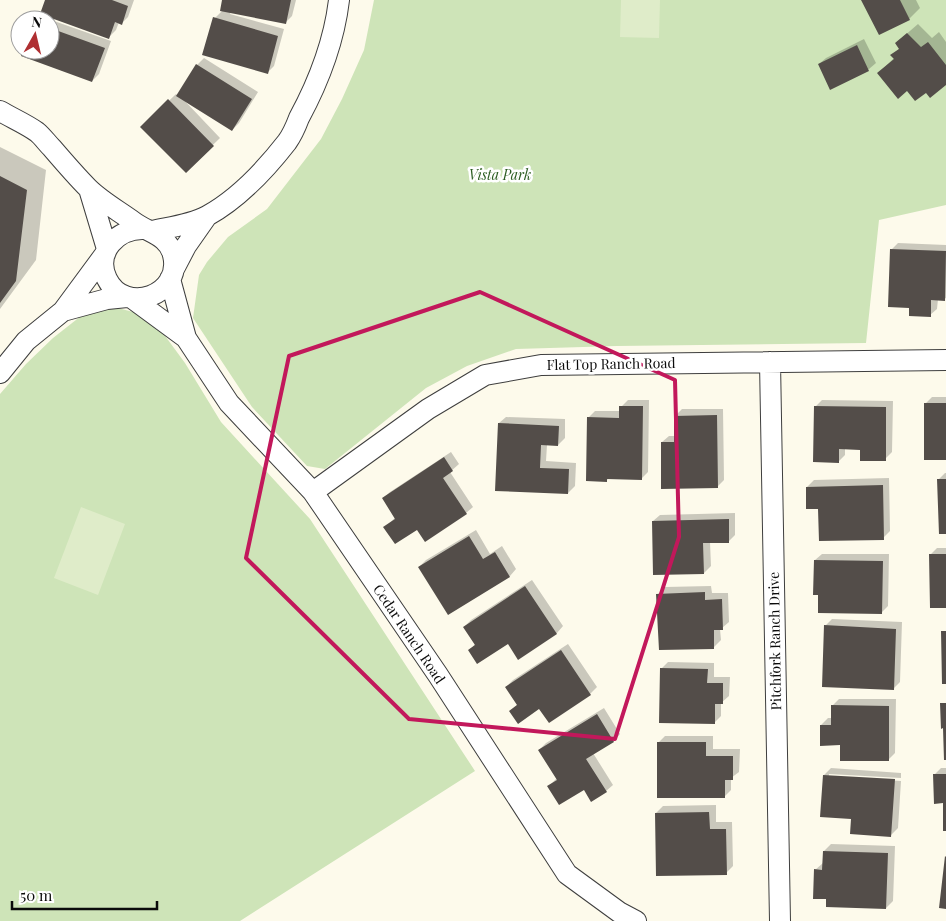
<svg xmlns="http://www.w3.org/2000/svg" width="946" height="921" font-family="'Playfair Display',serif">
<rect width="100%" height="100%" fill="#fdfaeb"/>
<path fill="#cee4b8" d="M374,0H946V205L879,220L866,343L617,346L516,349L467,366L426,388L325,469L307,466L252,407L193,318L199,275L207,262L228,237L267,209L321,139L342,99L364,50Z
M118,308L133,312L150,319L160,329L185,363L221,422L310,519L475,771L240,921H0V394L26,364L53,338L81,316L104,309Z"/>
<path fill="#dfecc9" d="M621,0H660L659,38L620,37Z
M81,507L125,524L98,595L54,578Z"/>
<path fill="#0003" d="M47,0H134L128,17L121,24L119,22L116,30L109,37L55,18L54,21L111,41L99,74L92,81L25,50H50V20H37L43,14Z
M223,0H296L292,16L285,23L231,12L230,14L284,29L274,66L267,73L215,18L223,10Z
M862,0H916L920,8L909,19Z
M918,24L932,38L939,32L946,42V84L926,91L908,90L879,73L894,58L892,55L900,48L896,43Z
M864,39L876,63L869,69L831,88L819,64L826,58Z
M204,58L258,92L239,123L232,130L183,99L220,138L186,171L142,127L176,94L178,96L197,65Z
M0,147L46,170L36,260L0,309Z
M898,243L946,245V298L944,299H938L937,309L930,315L891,250Z
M932,397H946V459L926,403Z
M628,400H649L648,472L641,479L609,478L607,480L588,418L595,411H621V407Z
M822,400L893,401L892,452L885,459L861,449L845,448V455L838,462L815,407Z
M682,409H723L724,480L717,487L662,442L669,436H676L675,416Z
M506,417L565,419V438L558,445H547L546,461L576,463L575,486L568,493L496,490L499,423Z
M451,452L459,464L450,472L473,507L466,513L417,528L385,527L396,517L383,498L390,492Z
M945,473H946V533L938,480Z
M889,478L890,531L883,538L807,487L814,480Z
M735,513V535L728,542H710L711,566L704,573L653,521L660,515Z
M476,530L490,554L502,546L516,569L510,576L448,613L419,567L426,560Z
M937,548H946V607L930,555Z
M822,554H889L888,606L881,613L819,594L815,560Z
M532,580L563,626L557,633L519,658L508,642L470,650L475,644L464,627L471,620Z
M711,586L712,593H728L729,622L722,628L720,629L721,640L714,647L658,594L665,587Z
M832,619L902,622L900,682L893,689L825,626Z
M568,644L597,687L590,694L540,708L510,711L518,704L506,687L513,680Z
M668,662L714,663V677H730L729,696L721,703V716L714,723L661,669Z
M839,699H896L895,753L888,760L841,744L821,725L828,718H832V706Z
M604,708L620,734L614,741L593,753L613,785L606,791L549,786L557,778L539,750L546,743Z
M665,736H713V749H740L739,772L731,778V790L724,797L658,743Z
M831,768L901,773V778L829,774V776L901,781L898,828L891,835L852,817L821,816L824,775Z
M941,768H946V829L944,802L934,775Z
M716,805V822H732L733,866L726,873L656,813L663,806Z
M831,844L895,846L893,901L886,908L828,898L815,870L823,863L824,851Z"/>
<path fill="#534d49" d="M45,0H112L128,6L122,25L115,22L109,39L40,14Z
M222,0H291L286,24L220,11Z
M861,0H900L910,20L879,35Z
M213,17L278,36L268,74L202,55Z
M50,28L105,48L92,82L21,56L23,50H50Z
M907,33L921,47L928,42L946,65V85L930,98L926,93L915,101L907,91L898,99L877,73L894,59L890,55L899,49L895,43Z
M857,45L869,71L830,90L818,64Z
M196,64L252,99L232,131L176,96Z
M168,99L214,146L186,173L140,127Z
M0,176L27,190L16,281L0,303Z
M890,249L946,251L945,301L931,300V317L909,316V308L888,307Z
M924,403H946V460H924Z
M619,406H643L642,480L607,479V482L586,481L587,417L619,418Z
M814,406L886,407V461H860V450L839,449V463L813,462Z
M717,415L718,488L661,489V442H674V416Z
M498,423L559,426L558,446L541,445L540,468L569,469L568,494L495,491Z
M444,457L453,471L443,478L467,514L425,542L417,530L395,544L383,527L395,519L382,498Z
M937,479H946V534H939Z
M883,485L884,540L819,541L818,509H806V487Z
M729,519V543H703L704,574L653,575L652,521Z
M469,536L483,559L495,552L510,577L448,615L418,567Z
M929,554H946V608H930Z
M814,560L883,561L882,614L818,613V595H813Z
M525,586L557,634L518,660L508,644L477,664L468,650L475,645L463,627Z
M705,592V600L722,599L723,630H714V649L659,650L656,594Z
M824,625L896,629L894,690L822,687Z
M941,631H946V684H942Z
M561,650L591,695L549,723L539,709L518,724L509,711L517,705L505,687Z
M660,668L708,669L707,683H723V704H715V724L659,723Z
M940,703H946V760H944L943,728L941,729Z
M831,705L889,706V761H840V745L820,746V725H831Z
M597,714L614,742L586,759L607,792L591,802L584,790L559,805L547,786L557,780L538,750Z
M657,742H706V756H733V780H725V798H657Z
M933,774H946V831H943V803L934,804Z
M823,775L895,779L891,837L850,834L851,819L820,817Z
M709,812L710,829H726L727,875L656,876L655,813Z
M823,851L888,853L886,909L826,907V899H813L814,869L822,870Z
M945,856L946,857V909L939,908Z"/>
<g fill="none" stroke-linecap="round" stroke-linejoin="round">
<g stroke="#3e3e3e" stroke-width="22">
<path id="minor" d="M0,111C12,118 26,124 37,132C42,136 47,143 52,148C64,162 76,176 88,188C101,201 119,211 134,222C149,233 168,235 173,255C183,295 125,316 107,279C94,253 117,228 144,229
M89,189L107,249
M152,231C170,227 190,225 207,216C238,199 266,169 287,142C292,135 296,126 299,118C319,81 334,42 339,0
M174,269L186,246L207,216
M170,279L186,338
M133,299L186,338L229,403L313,492L438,675L567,874L619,912L636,921
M63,311L107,299L127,297
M770,362L780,921
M0,373L26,341L63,311L105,254
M313,492L428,409L485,375L541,365L946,360"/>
</g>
<use href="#minor" stroke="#fff" stroke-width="20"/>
</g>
<path fill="none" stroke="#c2185b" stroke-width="4" stroke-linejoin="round" d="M480,292L675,380L679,537L615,739L409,719L246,558L289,356Z"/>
<g text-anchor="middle" stroke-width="5" stroke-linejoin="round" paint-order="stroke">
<g font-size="14" font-style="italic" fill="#2c5d22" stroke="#fff">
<text x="500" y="180">Vista Park</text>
</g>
<g font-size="14" fill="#0b0b0b" stroke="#fff">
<text transform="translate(611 364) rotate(-1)" y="5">Flat Top Ranch Road</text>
<text transform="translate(409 634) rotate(56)" y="5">Cedar Ranch Road</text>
<text transform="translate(775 641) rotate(-91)" y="5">Pitchfork Ranch Drive</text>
</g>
</g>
<g transform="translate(35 35) rotate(8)"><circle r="24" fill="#ffffff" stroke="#9d9d9d"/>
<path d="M0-4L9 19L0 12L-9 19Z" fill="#af2f32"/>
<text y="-8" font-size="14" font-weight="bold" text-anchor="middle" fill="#0b0b0b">N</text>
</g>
<path d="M12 901v8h145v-8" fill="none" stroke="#0b0b0b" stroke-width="2.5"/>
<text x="20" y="901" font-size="15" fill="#0b0b0b" stroke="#ffffff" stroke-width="4" paint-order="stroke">50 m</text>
</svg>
